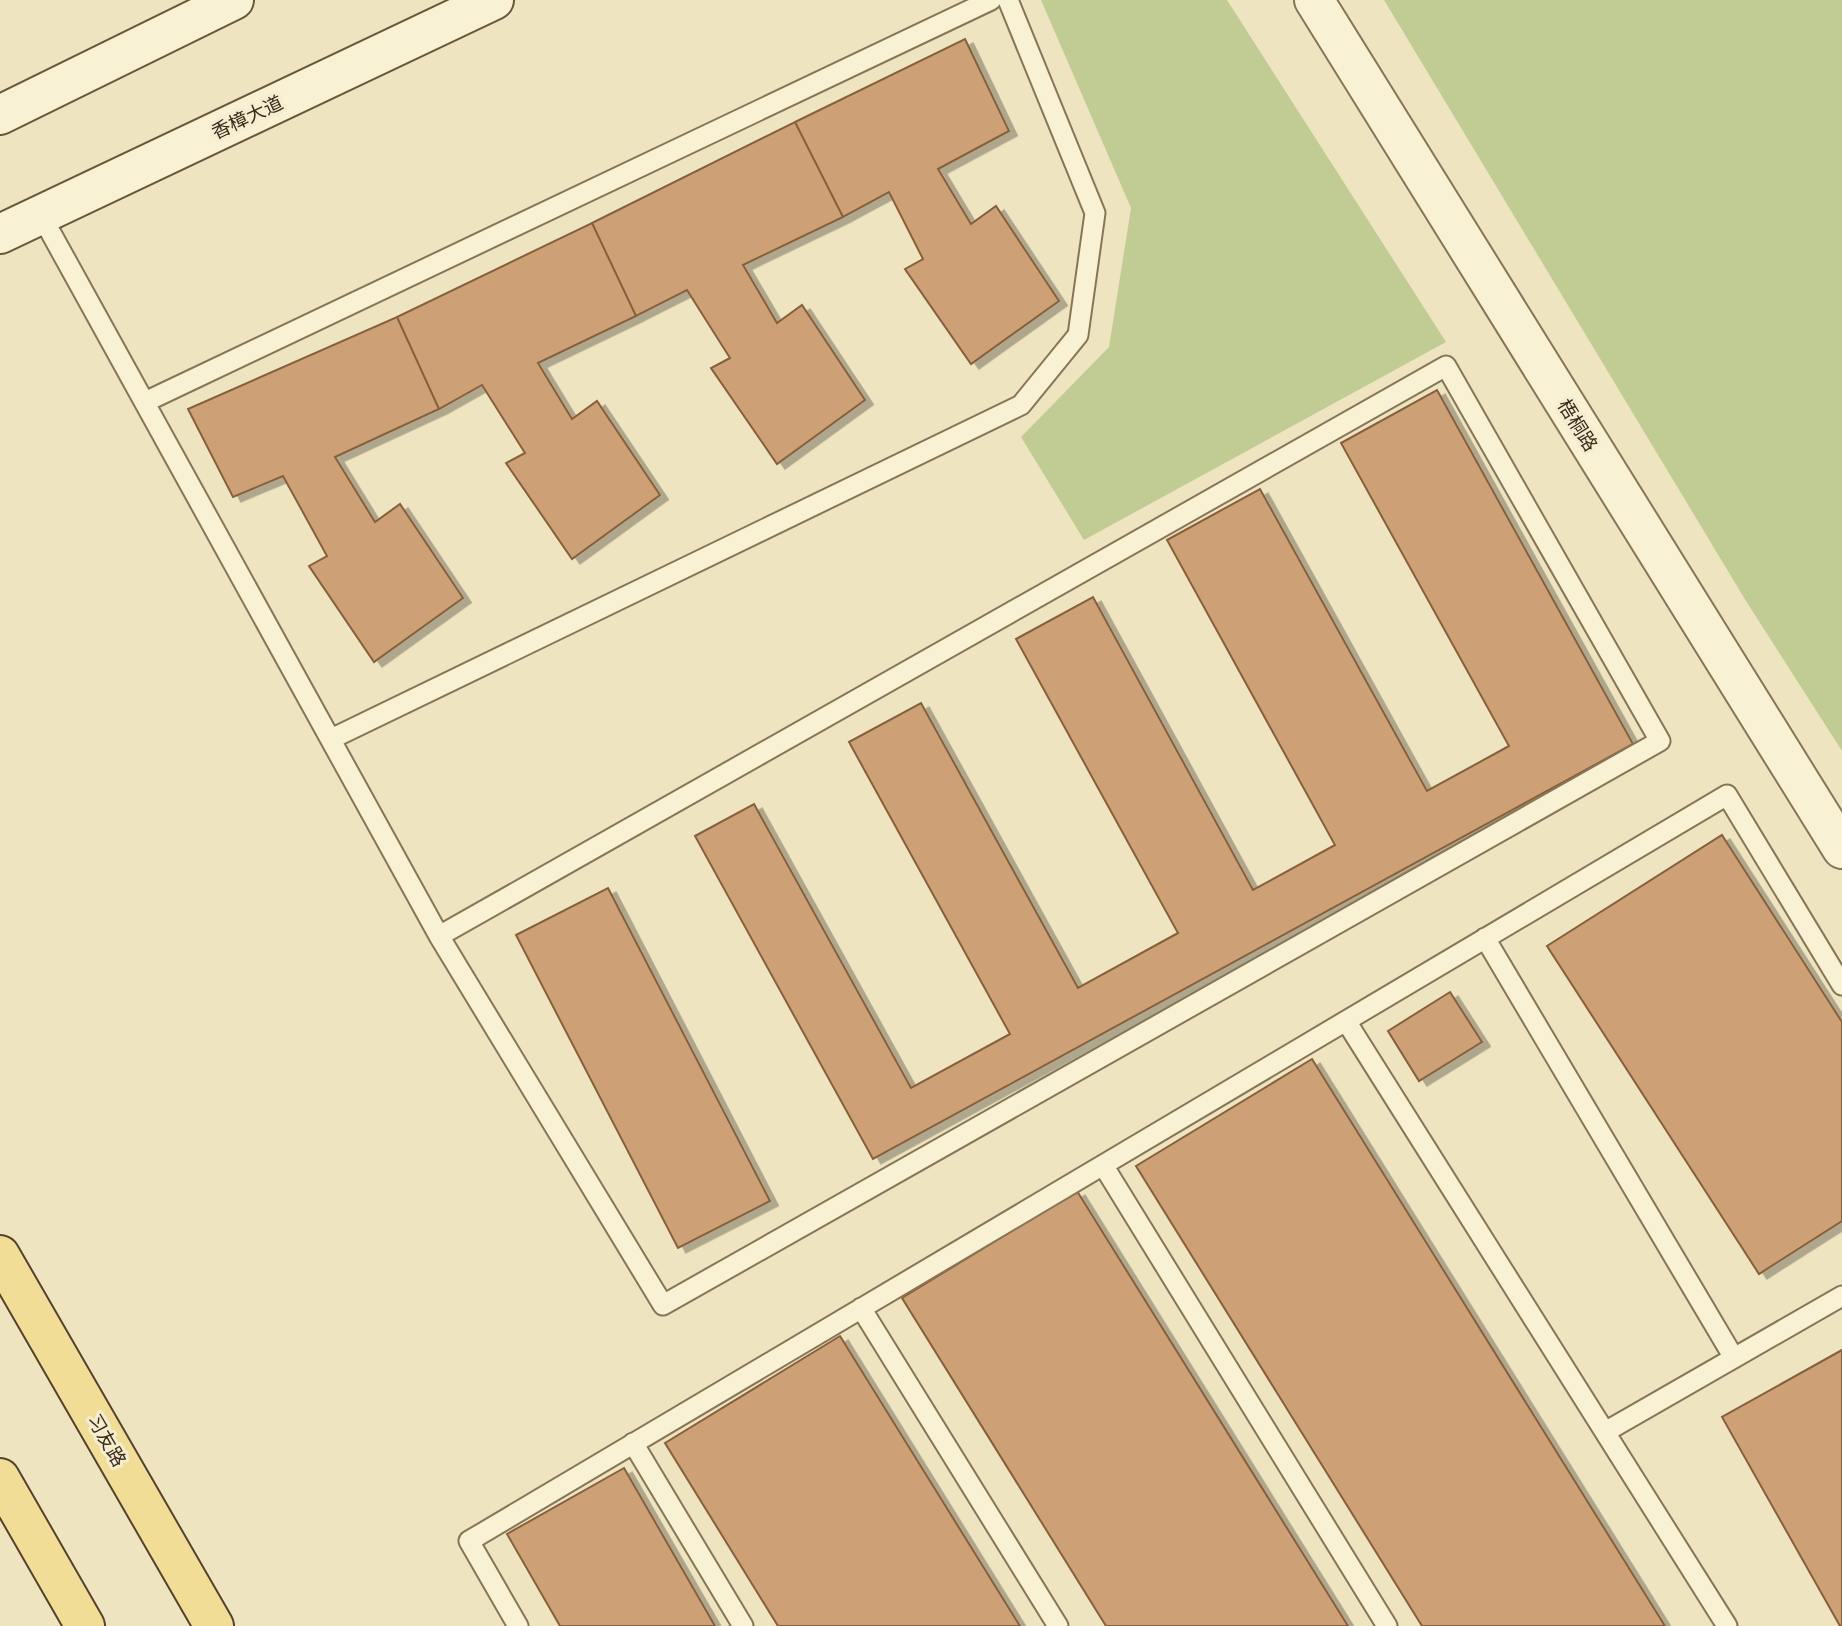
<svg xmlns="http://www.w3.org/2000/svg" width="1842" height="1626" font-family="'Crimson Pro','Noto Sans SC',serif">
<defs>
<filter id="shadow"><feDropShadow dx="8" dy="4.5" stdDeviation="0" flood-color="#0004"/></filter>
</defs>
<rect width="100%" height="100%" fill="#eee4c0"/>
<path fill="#c1cc94" d="M1041,0H1227L1446,342L1084,540L1021,437L1109,347L1131,208Z
M1384,0H1842V751L1746,601Z"/>
<path fill="#cda175" stroke="#86603d" stroke-width="2" filter="url(#shadow)" d="M965,39L1009,131L938,169L971,224L996,206L1059,301L971,364L905,269L923,259L889,192L843,217L795,122Z
M795,122L843,217L743,265L777,323L802,305L865,400L777,464L711,368L730,358L687,290L636,316L592,223Z
M592,223L636,316L538,363L572,419L597,401L660,495L572,559L506,463L525,453L482,385L439,409L397,317Z
M397,317L439,409L335,457L375,522L400,504L463,598L374,662L309,566L327,556L283,476L233,497L188,409Z
M1437,390L1633,744L873,1159L695,836L754,804L911,1088L1010,1034L849,742L921,703L1078,988L1178,933L1016,639L1093,597L1253,890L1335,845L1167,540L1260,489L1427,791L1509,746L1341,443Z
M1722,835L1842,1022V1221L1759,1274L1547,946Z
M608,888L770,1201L678,1248L516,935Z
M1450,992L1482,1042L1419,1081L1388,1031Z
M1312,1059L1665,1626H1422L1136,1166Z
M1077,1191L1348,1626H1106L902,1298Z
M840,1336L1020,1626H778L665,1443Z
M1842,1350V1626H1840L1722,1417Z
M624,1468L715,1626H560L507,1534Z"/>
<g fill="none" stroke-linecap="round" stroke-linejoin="round">
<g stroke="#877558" stroke-width="23">
<path id="lane" d="M41,215L439,936L663,1305L1660,741L1446,366L439,936
M145,402L991,0
M331,739L1021,405L1078,335L1095,213L1008,0
M1485,938L1734,1358
M1346,1021L1727,1626
M1103,1165L1387,1626
M861,1308L1058,1626
M1605,1432L1842,1296
M633,1443L743,1626
M518,1626L469,1541L1727,795L1842,985"/>
</g>
<g stroke="#877558" stroke-width="42">
<path id="street" d="M1314,0L1842,849"/>
</g>
<g stroke="#69563b" stroke-width="42">
<path id="secondary" d="M0,115L234,0
M0,234L494,0"/>
</g>
<g stroke="#55422c" stroke-width="42">
<path id="primary" d="M0,1255L214,1626
M0,1478L85,1626"/>
</g>
<use href="#lane" stroke="#f9f1d3" stroke-width="19"/>
<use href="#street" stroke="#f9f1d3" stroke-width="38"/>
<use href="#secondary" stroke="#f9f1d3" stroke-width="38"/>
<use href="#primary" stroke="#f2dd97" stroke-width="38"/>
</g>
<g text-anchor="middle" stroke-width="6" stroke-linejoin="round" paint-order="stroke">
<g font-size="19" fill="#372b1c" stroke="#f5edcf">
<text transform="translate(247 117) rotate(-25)" y="7">香樟大道</text>
<text transform="translate(1578 425) rotate(58)" y="7">梧桐路</text>
<text transform="translate(107 1440) rotate(60)" y="7">习友路</text>
</g>
</g>
</svg>
